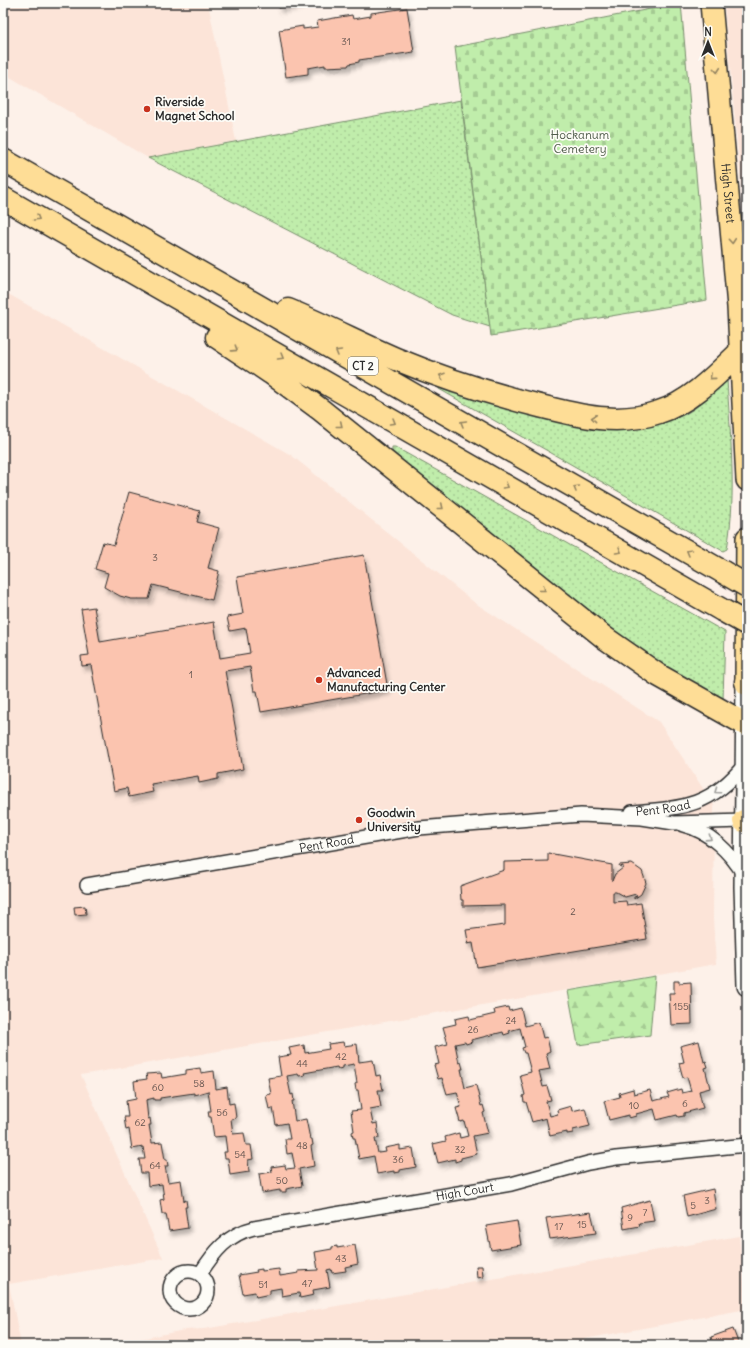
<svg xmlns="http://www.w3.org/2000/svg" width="750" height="1348" font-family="Delius,sans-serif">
<defs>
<pattern id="grass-dots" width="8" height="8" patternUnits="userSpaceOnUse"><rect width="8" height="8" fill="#c0edab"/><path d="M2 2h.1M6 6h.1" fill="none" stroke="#a5cb93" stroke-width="1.8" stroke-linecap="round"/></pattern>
<pattern id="forest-firs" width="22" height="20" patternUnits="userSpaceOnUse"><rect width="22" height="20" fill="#c0edab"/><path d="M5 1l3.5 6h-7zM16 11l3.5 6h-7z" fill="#a5cb93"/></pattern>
<pattern id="cemetery-stones" width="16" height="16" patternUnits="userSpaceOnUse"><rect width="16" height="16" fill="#c0edab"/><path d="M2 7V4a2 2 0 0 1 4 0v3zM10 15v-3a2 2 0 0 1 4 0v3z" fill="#a5cb93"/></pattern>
<filter id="shadow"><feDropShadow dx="2.5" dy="4.5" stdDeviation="2" flood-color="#0004"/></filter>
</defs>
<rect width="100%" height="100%" fill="#fdf1e9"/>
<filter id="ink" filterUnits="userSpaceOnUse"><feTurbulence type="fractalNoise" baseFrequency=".025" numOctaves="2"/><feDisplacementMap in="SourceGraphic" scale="8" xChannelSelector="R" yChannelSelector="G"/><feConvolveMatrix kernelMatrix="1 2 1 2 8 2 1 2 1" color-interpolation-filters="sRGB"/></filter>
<g filter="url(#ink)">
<path fill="#fce4d8" d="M3,3H208L236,141L148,158L10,77L3,71Z
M724,3H747V246Z
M3,291L291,455L475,603L659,722L714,805L713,919L716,964L81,1075L163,1258L9,1284L21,1345H3Z
M739,1236L747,1309L584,1339V1345H111L184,1330L204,1329Z"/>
<path fill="url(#grass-dots)" stroke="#768c6b" d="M461,100L490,327L452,315L148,158Z
M727,379C730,435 737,494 727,549L723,551L439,389L438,386L654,425C668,421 683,417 695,408C707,400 714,385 727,379Z
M392,447H395L725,632L723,700L615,640L496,543L392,451Z"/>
<path fill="url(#forest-firs)" stroke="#768c6b" d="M655,976L650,1035L578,1045L568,991Z"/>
<path fill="url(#cemetery-stones)" stroke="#768c6b" d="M681,3L707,300L491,336L455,47Z"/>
<path fill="#fbc4af" stroke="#2b2b2b" filter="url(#shadow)" d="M278,3H301L279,8Z
M407,8L414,52L359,60V62L349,64L348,66L325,67V65L308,68V74L286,77L279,30L303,26V29L318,27L317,21L352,15L353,19L371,16V13Z
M129,492L200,511L197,522L219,528L208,568L219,571L212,600L153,585L149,599H131L120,596L104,587L108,573L95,569L103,542L114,545Z
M364,555L388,690L261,712L257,691H254L250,667L225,671L243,769L218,774V779L199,783L198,776L151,784L153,792L129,797L127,788L114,791L91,665L82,666L81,656L89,655L81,609L94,607L100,642L214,622L220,658L250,653L246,628L230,631L227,617L243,614L237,577Z
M548,853L612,865V881L615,874L623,868V866L620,867L619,865L632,864L642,871L646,883L641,894L634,899V897L637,896L636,894L625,897L616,892H613V902L626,901L627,905L641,903L647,939L477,967L473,943L467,944L468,941L466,930L505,925V905L463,906V900H461L460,886L504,870V862L548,861Z
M85,906L86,914L75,915L74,907Z
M674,981H679V983L691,982L692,1024L671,1025L669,993H674Z
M508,1007L509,1011L521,1008L525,1026L539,1022L543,1038L547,1037L550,1051L546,1053L550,1069L539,1071L543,1087L547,1086L551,1100L546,1101L550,1116L558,1114L557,1110L571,1106L572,1111L585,1108L590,1126L573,1130V1133L567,1134V1132L550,1136L546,1118L532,1122L526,1102H524L523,1096L525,1095L520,1075L531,1072L526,1053H524L522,1048L525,1047L520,1028L509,1031L510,1033L504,1035L503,1032L471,1040L472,1042L466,1044L465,1042L455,1044L459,1063L461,1062L463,1069H461L465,1088L476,1085L481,1106L483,1105L485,1112L483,1113L488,1133L473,1136L477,1154L461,1158V1160L455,1162V1159L438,1163L433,1144L446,1141L445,1137L459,1133L460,1138L468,1136L464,1121L460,1122L456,1108L461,1107L457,1092L447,1094L442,1078L438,1079L434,1065L439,1064L435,1047L448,1044L443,1027L456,1024L455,1019L469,1016L470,1020L495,1014L494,1010Z
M699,1041L704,1062L706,1061L708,1067L705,1068L710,1088L699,1091L703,1108L684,1113V1116L678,1117L677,1115L657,1120L654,1109L636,1114V1116L629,1118V1115L609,1120L604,1101L620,1097L619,1093L633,1089L634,1094L650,1090L653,1101L669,1097L667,1093L681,1089L682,1093L691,1091L687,1077L683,1078L679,1063L684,1062L680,1046Z
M343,1042L344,1046L357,1044L359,1062L373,1060L376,1076L380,1075L383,1090H378L381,1107L370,1109L373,1124L377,1123L379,1138L375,1139L378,1153L386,1152L385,1148L400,1145V1150L413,1148L416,1167L400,1170V1172L394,1173V1171L377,1174L374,1156L359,1159L355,1138H353L352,1132L354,1131L351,1111L361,1110L358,1090H356L355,1084L357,1083L354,1064L343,1066V1068L338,1069L337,1067L304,1073L305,1075L299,1076L298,1074L287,1076L291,1095L293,1094L294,1101H292L295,1121L306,1119L310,1139H312L313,1145L311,1146L314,1166L299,1169L302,1186L286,1189V1192H280V1190L262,1193L259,1174L272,1172L271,1167L285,1165L286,1169L295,1168L292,1153L287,1154L285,1139H290L287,1123L276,1125L273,1108L269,1109L266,1095L271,1094L268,1078L281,1076L278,1057L291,1055L289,1048L304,1045L305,1053L329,1049L328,1044Z
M200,1068L201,1073L214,1071L216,1089L227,1087L229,1104L234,1103L236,1118L231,1119L233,1134L244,1133L246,1145H251L253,1159L248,1160L249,1172L230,1175L228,1158H225L224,1152H227L225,1136L214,1137L211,1117H209L208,1111H211L208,1091L194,1095V1093L160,1098V1100H154V1098L146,1100L148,1119L150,1118L151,1125H149L152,1143L162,1142L165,1160H167L168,1166H165L168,1182L181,1180L184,1201L186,1200L187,1207H185L188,1228L169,1231L166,1214H162L160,1200L164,1199L162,1184L148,1186L147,1173H141L139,1159H145L143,1147L132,1149L129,1129L126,1130L124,1117H128L126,1101L136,1099L134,1081L147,1079L146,1074L161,1073L162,1078L186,1074V1070Z
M713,1189L716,1209L687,1217L683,1196Z
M650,1200L654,1221L639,1223L640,1226L624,1229L621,1208Z
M591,1212L596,1233L550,1239L546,1218Z
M517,1221L521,1245L491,1250L486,1226Z
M355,1245L358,1264L345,1267L346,1271L332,1273L331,1269L327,1270L330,1287L313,1290L314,1295L300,1298L299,1293L282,1296L281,1288L270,1290V1294L256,1297L255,1292L243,1294L239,1275L257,1272L256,1270L262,1269V1271L279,1269L280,1276L299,1273L298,1271L318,1270L315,1252L332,1249V1247L337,1246V1248Z
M476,1266H482L483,1277L477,1278Z
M733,1329L739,1345H713L711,1337Z"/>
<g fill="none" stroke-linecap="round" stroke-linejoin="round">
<g stroke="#2b2b2b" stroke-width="16">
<g id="street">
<path id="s1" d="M632,812C682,808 711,807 745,764"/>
<path d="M683,825C709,831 731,853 744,875"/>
<path id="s2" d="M87,885L419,828L581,815L642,818L674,823L744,821"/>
<circle cx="189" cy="1290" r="19"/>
<path id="s3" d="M200,1274C214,1252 228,1234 254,1228L511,1184L588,1163L616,1158L747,1145"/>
</g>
</g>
<g stroke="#2b2b2b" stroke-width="22">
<path id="secondary" d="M746,682L744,887L747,986"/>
</g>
<g stroke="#2b2b2b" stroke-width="24">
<g id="primary">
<path id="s4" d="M711,3L738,307L747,480"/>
<path d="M746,682L747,538"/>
</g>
</g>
<g stroke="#2b2b2b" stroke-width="25">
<path id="highway" d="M3,160L723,572
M3,198L722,610
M288,310C325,325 359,343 396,359C442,378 491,394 540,406C579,416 619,426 659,412C691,402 717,374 741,351
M217,337L271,373L321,410L605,638L658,675L745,724
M746,682L747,684
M744,821H747"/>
</g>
<use href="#street" stroke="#fdfcf7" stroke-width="13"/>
<use href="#secondary" stroke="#fdfcf7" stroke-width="19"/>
<use href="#primary" stroke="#fedd96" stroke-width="21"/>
<use href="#highway" stroke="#fedd96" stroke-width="22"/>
<g stroke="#2b2b2b" stroke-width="25" stroke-linecap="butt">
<path id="highway-bridge" d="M723,572L747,586
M722,610L747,624"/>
</g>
<use href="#highway-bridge" stroke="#fedd96" stroke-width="22"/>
</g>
<defs><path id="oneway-chevron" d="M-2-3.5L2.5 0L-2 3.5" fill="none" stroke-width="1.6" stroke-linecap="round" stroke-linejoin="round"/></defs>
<g stroke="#948460">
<use href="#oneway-chevron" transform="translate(717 70) rotate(85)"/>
<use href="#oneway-chevron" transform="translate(37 218) rotate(30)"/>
<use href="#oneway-chevron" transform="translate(732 241) rotate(85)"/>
<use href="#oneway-chevron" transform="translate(235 349) rotate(33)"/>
<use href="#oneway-chevron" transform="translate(338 352) rotate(-150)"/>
<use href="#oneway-chevron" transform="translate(281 357) rotate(30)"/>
<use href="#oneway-chevron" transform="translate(442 376) rotate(-161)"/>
<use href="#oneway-chevron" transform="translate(712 377) rotate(139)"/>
<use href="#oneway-chevron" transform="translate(594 418) rotate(-174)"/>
<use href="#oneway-chevron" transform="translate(393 422) rotate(30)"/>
<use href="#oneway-chevron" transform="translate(463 423) rotate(-150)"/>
<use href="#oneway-chevron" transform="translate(340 425) rotate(39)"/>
<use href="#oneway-chevron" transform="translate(506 486) rotate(30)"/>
<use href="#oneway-chevron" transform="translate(576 488) rotate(-150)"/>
<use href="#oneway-chevron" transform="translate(441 507) rotate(39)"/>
<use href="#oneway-chevron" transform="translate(619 551) rotate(30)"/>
<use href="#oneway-chevron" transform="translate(689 552) rotate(-150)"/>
<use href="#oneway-chevron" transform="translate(543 589) rotate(39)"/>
</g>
<g stroke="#9e9e9b">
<use href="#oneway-chevron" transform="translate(717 791) rotate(145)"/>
<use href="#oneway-chevron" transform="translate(709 838) rotate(33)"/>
</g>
</g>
<g fill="#c8321e" stroke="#fdfcf7" stroke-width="1.5">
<circle cx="147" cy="109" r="4"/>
<circle cx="319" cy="680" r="4"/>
<circle cx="359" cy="820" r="4"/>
</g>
<g text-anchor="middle" stroke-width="3.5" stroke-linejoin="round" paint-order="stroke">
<g font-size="10" fill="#5f514c">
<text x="346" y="45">31</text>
<text x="155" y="561">3</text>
<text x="191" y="678">1</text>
<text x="573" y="915">2</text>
<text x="681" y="1010">155</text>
<text x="511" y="1024">24</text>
<text x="473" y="1033">26</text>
<text x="341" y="1060">42</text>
<text x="302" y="1067">44</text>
<text x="199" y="1087">58</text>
<text x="158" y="1091">60</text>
<text x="685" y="1107">6</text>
<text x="634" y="1109">10</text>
<text x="222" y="1116">56</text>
<text x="140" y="1126">62</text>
<text x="302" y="1149">48</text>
<text x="460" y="1153">32</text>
<text x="240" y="1158">54</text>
<text x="398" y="1163">36</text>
<text x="155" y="1169">64</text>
<text x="282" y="1184">50</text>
<text x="707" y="1204">3</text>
<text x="693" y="1209">5</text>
<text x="645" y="1216">7</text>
<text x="630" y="1221">9</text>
<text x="582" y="1228">15</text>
<text x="559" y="1230">17</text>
<text x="341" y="1262">43</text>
<text x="307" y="1287">47</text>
<text x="263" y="1288">51</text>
</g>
<rect fill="#fdfcf7" stroke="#6a6a68" stroke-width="1" x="348" y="357" width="30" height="18" rx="3"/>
<g font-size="11" font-weight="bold" fill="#2b2b2b">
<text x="363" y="370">CT 2</text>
</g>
<g font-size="12" font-weight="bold" fill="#2b2b2b" stroke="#fdfcf7" text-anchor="start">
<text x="155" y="106">Riverside<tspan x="155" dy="14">Magnet School</tspan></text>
<text x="327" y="677">Advanced<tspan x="327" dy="14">Manufacturing Center</tspan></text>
<text x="367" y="817">Goodwin<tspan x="367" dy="14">University</tspan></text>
</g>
<g font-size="12" fill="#505c4b" stroke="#fdfcf7">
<text x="580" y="139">Hockanum<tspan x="580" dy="14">Cemetery</tspan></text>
</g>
<g font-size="12" fill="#2b2b2b" stroke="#fdfcf7">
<text dy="4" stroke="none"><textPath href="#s4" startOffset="191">High Street</textPath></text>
<text dy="4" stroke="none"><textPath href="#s1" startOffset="31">Pent Road</textPath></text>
<text dy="4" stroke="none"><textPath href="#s2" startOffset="243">Pent Road</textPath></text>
<text dy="4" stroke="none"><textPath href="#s3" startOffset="287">High Court</textPath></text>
</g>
</g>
<rect width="750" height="1348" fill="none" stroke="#fdfcf7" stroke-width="16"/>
<rect x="8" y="8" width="734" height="1332" fill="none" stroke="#2b2b2b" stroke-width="1.5" filter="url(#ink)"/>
<g transform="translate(708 42)" stroke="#fdfcf7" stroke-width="3" paint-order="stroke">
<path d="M0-3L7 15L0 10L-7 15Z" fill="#2b2b2b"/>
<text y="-6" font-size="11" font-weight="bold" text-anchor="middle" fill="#2b2b2b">N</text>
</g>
</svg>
